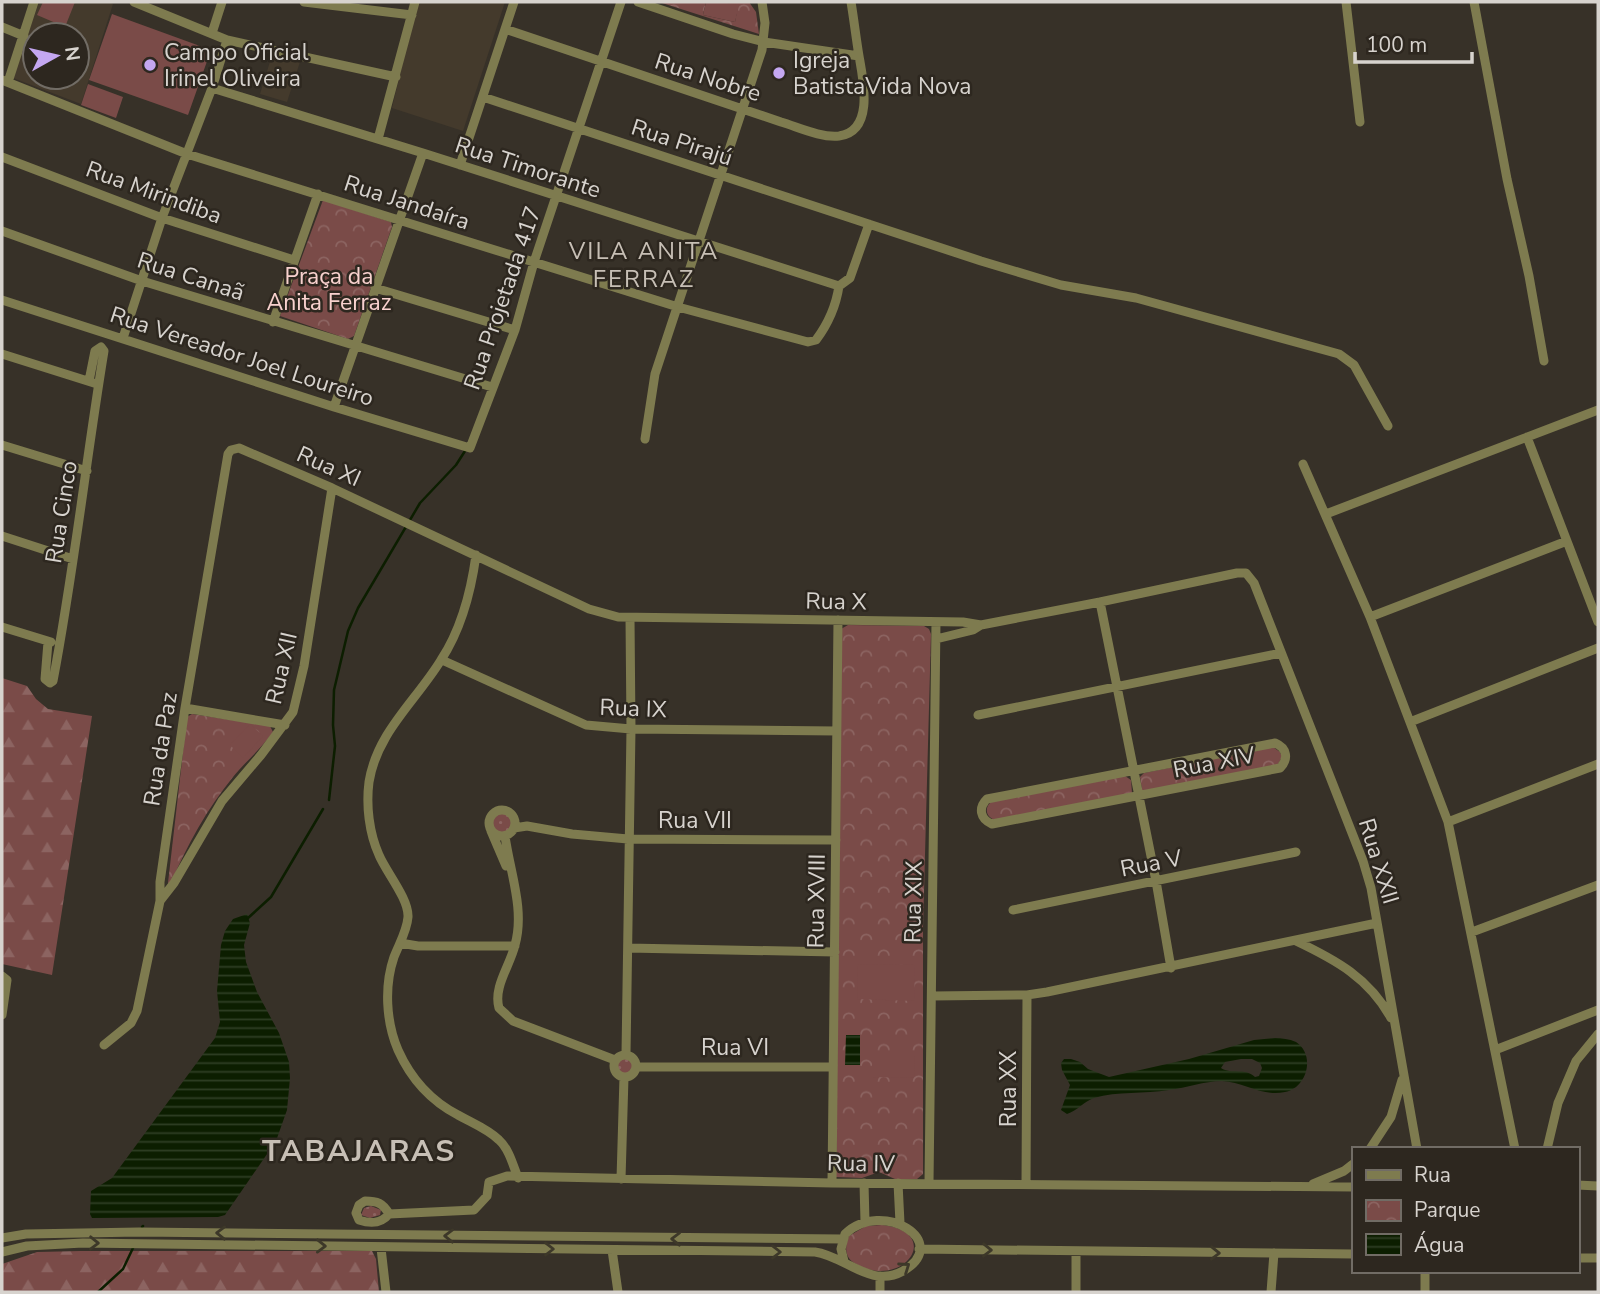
<svg xmlns="http://www.w3.org/2000/svg" width="1600" height="1294" font-family="'Nunito Sans',sans-serif">
<defs>
<pattern id="grass-dots" width="8" height="8" patternUnits="userSpaceOnUse" patternTransform="scale(1.75)"><rect width="8" height="8" fill="#7a4b48"/><path d="M2 2h.1M6 6h.1" fill="none" stroke="#8c6461" stroke-width="1.8" stroke-linecap="round"/></pattern>
<pattern id="forest-firs" width="22" height="20" patternUnits="userSpaceOnUse" patternTransform="scale(1.75)"><rect width="22" height="20" fill="#7a4b48"/><path d="M5 1l3.5 6h-7zM16 11l3.5 6h-7z" fill="#8c6461"/></pattern>
<pattern id="park-crowns" width="20" height="18" patternUnits="userSpaceOnUse" patternTransform="scale(1.75)"><rect width="20" height="18" fill="#7a4b48"/><path d="M2 6a3 3 0 1 1 6 0M12 15a3 3 0 1 1 6 0" fill="none" stroke="#8c6461"/></pattern>
<pattern id="water-rules" width="6" height="5" patternUnits="userSpaceOnUse" patternTransform="scale(1.75)"><rect width="6" height="5" fill="#0c1e00"/><path d="M0 2.5h6" fill="none" stroke="#2f3e24"/></pattern>
</defs>
<rect width="100%" height="100%" fill="#373128"/>
<path fill="#443a2c" fill-rule="evenodd" d="M39,2H109L113,4L81,104L13,78ZM35,35H77V77H35Z
M417,2H505L463,131L392,108Z
M272,55L300,62L287,102L260,94Z"/>
<path fill="url(#grass-dots)" d="M491 823a11 11 0 1 1 22 0a11 11 0 1 1-22 0Z
M615 1066a10 10 0 1 1 20 0a10 10 0 1 1-20 0Z
M371,1206L381,1210L380,1215L370,1218L361,1215L364,1208Z"/>
<path fill="url(#forest-firs)" d="M2,678L27,686L36,699L48,709L92,716L52,975L2,964Z
M81,1251H372L376,1259L379,1292H2V1264L37,1252Z"/>
<path fill="url(#park-crowns)" d="M659,2H706L703,15L735,22L738,6L722,2H749L756,12L759,34Z
M323,200L391,222L392,227L354,336L348,339L280,316Z
M848,625L924,626L929,629L931,634L923,928V1174L917,1179H895L879,1172L862,1178L836,1177L841,629Z
M192,714L270,726L273,732C262,748 245,762 233,777C207,809 187,845 171,883H168L187,717Z
M1273,747L1280,752L1282,757L1277,766L1145,793L1142,790L1140,777L1144,773Z
M1125,776L1131,780L1132,793L995,820C986,817 984,808 991,802Z
M882,1225C945,1232 903,1291 856,1264C845,1258 844,1248 849,1236L866,1226Z"/>
<path fill="#7a4b48" d="M43,2H75L65,27L37,15Z
M706,2H722L739,5L735,22L703,15Z
M112,14L211,50L188,115L89,80Z
M88,84L123,97L116,118L81,105Z
M250,724L263,736L243,758L230,745Z
M858,964L915,965L914,1001L857,999Z
M872,1056H915L914,1078L872,1077Z"/>
<path fill="url(#water-rules)" fill-rule="evenodd" d="M247,914L250,923L244,945L246,962L257,992L279,1033L289,1062L290,1078L287,1110L276,1141L225,1215L218,1217L92,1218L90,1214L91,1191L112,1178L215,1038L220,1022L217,991L221,945L225,931L233,919Z
M846,1035H860V1065H845Z
M1275,1038C1282,1038 1289,1039 1296,1042C1316,1055 1307,1088 1285,1092C1262,1097 1244,1082 1222,1081C1204,1081 1187,1088 1169,1090C1144,1094 1118,1091 1094,1098C1083,1102 1077,1111 1067,1114L1061,1110L1070,1085L1062,1070L1061,1063L1064,1059H1071L1080,1062L1088,1069L1109,1077L1189,1059L1254,1040ZM1241,1059H1252L1260,1063L1262,1068L1259,1076L1255,1077C1244,1067 1232,1075 1221,1068L1225,1062Z"/>
<g fill="none" stroke-linecap="round" stroke-linejoin="round">
<path stroke="#0c1e00" stroke-width="2.5" d="M329,800L335,746L333,725L334,690L348,631L358,608L420,503L456,465L465,451
M248,918L271,897L323,809
M142,1227L143,1226
M98,1292L123,1269L133,1248"/>
<path stroke="#7e7b4f" stroke-width="9" d="M134,2L227,40L396,77
M304,2L412,15
M638,2L733,34L764,42L859,56
M1346,2L1360,122
M1474,2L1507,179L1529,276L1544,361
M2,27L24,36
M505,29L781,122C798,127 821,138 839,136C875,131 863,79 859,56C856,38 854,20 851,2
M212,33L222,2
M2,80L187,154L678,307L808,342L816,340C828,324 836,306 839,286
M8,82L34,2
M212,88L423,153L839,286L850,278L869,224
M483,97L981,261L1061,285L1136,298L1339,354L1354,365L1388,426
M378,139L415,2
M2,157L162,218L294,260
M460,165L514,2
M2,231L142,281L492,387
M375,288L515,330
M2,300L334,407L470,448L515,330L534,262L621,2
M273,322L318,194
M123,338L162,218L212,88L227,40
M2,354L94,383
M334,407L423,153
M1527,437L1598,622
M645,439L655,374L762,50L765,23L762,2
M2,445L87,471
M1303,464L1370,617L1448,822L1515,1149
M1326,514L1598,410
M2,536L73,559
M476,555C471,592 462,628 441,660C416,701 377,732 369,782C366,805 369,833 379,855C386,872 409,899 408,917C407,931 399,944 394,957C384,986 386,1022 398,1050C411,1079 431,1101 458,1115C472,1123 488,1129 499,1140C509,1149 513,1165 518,1178
M1100,602L1156,881L1171,968
M1370,617L1567,541
M2,627L51,642
M936,639L973,630L981,625
M48,642L45,679L50,683L53,681C74,571 86,460 104,351L101,347L95,351L89,381
M442,660L586,725L631,729L837,731
M185,708L285,725
M978,715L1281,653
M1410,722L1598,648
M1275,743C1287,748 1289,759 1280,768L992,824C980,819 978,808 987,799Z
M489 823a13 13 0 1 1 26 0a13 13 0 1 1-26 0Z
M1448,822L1598,764
M514,828L527,826L572,834L628,839L836,840
M491,831L506,866
M505,836C510,872 525,910 515,945C510,966 493,987 499,1008L513,1021L615,1060
M160,901L174,883L222,801L261,755L293,712L304,666L332,488
M1013,910L1296,852
M1472,932L1598,885
M1296,941C1336,960 1369,978 1391,1018
M400,943L418,946H515
M628,948L835,952
M2,976L7,980L2,1015
M932,996L1027,995L1047,992L1377,923
M104,1045L131,1023L137,1011L160,901V882L185,708L228,454L231,450L239,448L332,488L589,609L618,617L963,622L981,625L1100,602L1237,573H1246L1254,583L1363,861L1371,888L1417,1149
M1495,1050L1598,1010
M626,1054L631,729L630,618
M614 1066a11 11 0 1 1 22 0a11 11 0 1 1-22 0Z
M636,1067H833
M1370,1149L1391,1117L1402,1080
M1547,1149L1558,1103L1576,1061L1598,1034
M621,1179L624,1077
M832,1183L838,620
M864,1183L865,1222
M898,1183L900,1223
M929,1183L936,622
M1026,1184L1027,995
M1313,1184L1344,1171L1353,1164
M1577,1185L1598,1186
M365,1201C377,1201 383,1203 389,1214C381,1224 371,1224 359,1220L356,1213L359,1205Z
M389,1214L474,1210L487,1196L489,1182L507,1176L832,1183L1353,1187
M2,1238L26,1234L139,1232L843,1239
M381,1248L386,1292
M919,1249L1353,1254
M612,1250L618,1292
M2,1252L27,1246L83,1243L815,1252C845,1256 871,1289 903,1271C953,1242 882,1198 845,1234L841,1249L844,1261
M1577,1258H1598
M1425,1271V1292
M880,1292V1276
M1076,1292V1251
M1271,1292L1274,1253"/>
</g>
<defs><path id="oneway-chevron" d="M-2-3.5L2.5 0L-2 3.5" fill="none" stroke-width="1.6" stroke-linecap="round" stroke-linejoin="round" transform="scale(1.75)"/></defs>
<g stroke="#3d3829">
<use href="#oneway-chevron" transform="translate(221 1233) rotate(-179)"/>
<use href="#oneway-chevron" transform="translate(449 1236) rotate(-179)"/>
<use href="#oneway-chevron" transform="translate(676 1239) rotate(-179)"/>
<use href="#oneway-chevron" transform="translate(94 1243) rotate(1)"/>
<use href="#oneway-chevron" transform="translate(321 1246) rotate(1)"/>
<use href="#oneway-chevron" transform="translate(549 1249)"/>
<use href="#oneway-chevron" transform="translate(987 1250) rotate(1)"/>
<use href="#oneway-chevron" transform="translate(776 1252)"/>
<use href="#oneway-chevron" transform="translate(1215 1253) rotate(1)"/>
<use href="#oneway-chevron" transform="translate(905 1267) rotate(-35)"/>
</g>
<g fill="#c4a7f1" stroke="#2d271f" stroke-width="2.5">
<circle cx="150" cy="65" r="7"/>
<circle cx="779" cy="73" r="7"/>
</g>
<g text-anchor="middle" stroke-width="5" stroke-linejoin="round" paint-order="stroke">
<g font-size="23" fill="#d7d3ce" stroke="#2d271f" text-anchor="start">
<text x="164" y="60">Campo Oficial<tspan x="164" dy="26">Irinel Oliveira</tspan></text>
<text x="793" y="68">Igreja<tspan x="793" dy="26">BatistaVida Nova</tspan></text>
</g>
<g font-size="23" fill="#d7d3ce" stroke="#2d271f">
<text transform="translate(708 77) rotate(18)" y="8">Rua Nobre</text>
<text transform="translate(682 142) rotate(18)" y="8">Rua Pirajú</text>
<text transform="translate(528 167) rotate(18)" y="8">Rua Timorante</text>
<text transform="translate(154 192) rotate(20)" y="8">Rua Mirindiba</text>
<text transform="translate(407 202) rotate(18)" y="8">Rua Jandaíra</text>
<text transform="translate(191 276) rotate(18)" y="8">Rua Canaã</text>
<text transform="translate(502 298) rotate(-71)" y="8">Rua Projetada 417</text>
<text transform="translate(242 356) rotate(18)" y="8">Rua Vereador Joel Loureiro</text>
<text transform="translate(329 466) rotate(24)" y="8">Rua XI</text>
<text transform="translate(61 512) rotate(-81)" y="8">Rua Cinco</text>
<text transform="translate(836 601) rotate(1)" y="8">Rua X</text>
<text transform="translate(281 668) rotate(-77)" y="8">Rua XII</text>
<text transform="translate(633 708) rotate(2)" y="8">Rua IX</text>
<text transform="translate(160 749) rotate(-81)" y="8">Rua da Paz</text>
<text transform="translate(1214 762) rotate(-11)" y="8">Rua XIV</text>
<text x="695" y="828">Rua VII</text>
<text transform="translate(1379 861) rotate(73)" y="8">Rua XXII</text>
<text transform="translate(1151 863) rotate(-11)" y="8">Rua V</text>
<text transform="translate(816 901) rotate(-89)" y="8">Rua XVIII</text>
<text transform="translate(913 902) rotate(-89)" y="8">Rua XIX</text>
<text x="735" y="1055">Rua VI</text>
<text transform="translate(1008 1089) rotate(-90)" y="8">Rua XX</text>
<text transform="translate(861 1163) rotate(1)" y="8">Rua IV</text>
</g>
<g font-size="23" fill="#f8d1ce" stroke="#2d271f">
<text x="329" y="284">Praça da<tspan x="329" dy="26">Anita Ferraz</tspan></text>
</g>
<g font-size="24" letter-spacing="2" fill="#c7bfb5" stroke="#2d271f">
<text x="644" y="259">VILA ANITA<tspan x="644" dy="28">FERRAZ</tspan></text>
</g>
<g font-size="30" font-weight="bold" letter-spacing="2" fill="#c7bfb5" stroke="#2d271f">
<text x="359" y="1161">TABAJARAS</text>
</g>
</g>
<rect width="1600" height="1294" fill="none" stroke="#d7d3ce" stroke-width="7"/>
<rect x="1352" y="1147" width="228" height="126" fill="#2d271f" stroke="#716c65" stroke-width="2"/>
<rect x="1366" y="1170" width="35" height="10" fill="#7e7b4f" stroke="#716c65" stroke-width="2"/>
<text x="1414" y="1182" font-size="21" fill="#d7d3ce">Rua</text>
<rect x="1366" y="1200" width="35" height="21" fill="url(#park-crowns)" stroke="#716c65" stroke-width="2"/>
<text x="1414" y="1217" font-size="21" fill="#d7d3ce">Parque</text>
<rect x="1366" y="1234" width="35" height="21" fill="url(#water-rules)" stroke="#716c65" stroke-width="2"/>
<text x="1414" y="1252" font-size="21" fill="#d7d3ce">Água</text>
<g transform="translate(56 56) rotate(82)"><circle r="33" fill="#2d271f" stroke="#716c65" stroke-width="2"/>
<path d="M0-5L12 26L0 18L-12 26Z" fill="#c4a7f1"/>
<text y="-10" font-size="19" font-weight="bold" text-anchor="middle" fill="#d7d3ce">N</text>
</g>
<path d="M1355 52v10h117v-10" fill="none" stroke="#d7d3ce" stroke-width="3.5"/>
<text x="1366" y="52" font-size="21" fill="#d7d3ce" stroke="#2d271f" stroke-width="5" paint-order="stroke">100 m</text>
</svg>
